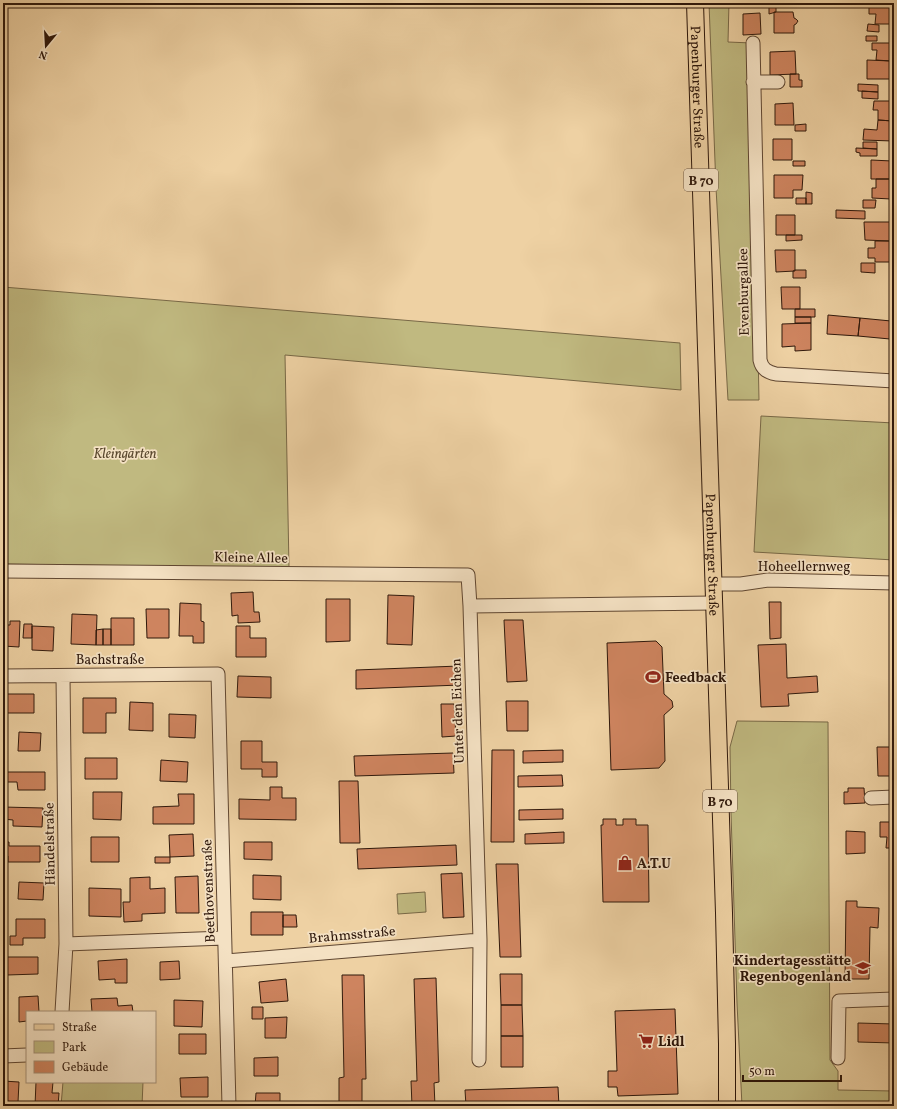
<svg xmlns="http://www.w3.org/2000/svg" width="897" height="1109" font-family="Vollkorn,serif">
<rect width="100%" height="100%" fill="#eed1a3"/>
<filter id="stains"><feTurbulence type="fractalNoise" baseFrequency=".005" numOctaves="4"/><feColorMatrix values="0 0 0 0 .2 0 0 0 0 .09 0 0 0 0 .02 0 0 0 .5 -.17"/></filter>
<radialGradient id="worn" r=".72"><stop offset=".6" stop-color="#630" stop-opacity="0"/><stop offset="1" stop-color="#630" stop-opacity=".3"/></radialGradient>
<path fill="#c0b980" stroke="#786846" d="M709,3H729L728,42L752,43L759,400H728L716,188Z
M3,287L680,343L681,390L285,355L289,568L3,564V340L5,329L3,328Z
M761,416L894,423V560L754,552Z
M737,721L828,722L830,1060L838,1071V1090L894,1091V1106H742L737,1003L731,813L730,747Z
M425,892L426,912L398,914L397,894Z
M63,1082H143L142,1106H61Z"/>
<path fill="#ce845f" stroke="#2f180b" d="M769,3H776V12L769,14Z
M869,3H894L893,24H875L876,14H869Z
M774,12H793L794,18L796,19L798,21L796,24L794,25V33H774Z
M760,13L761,34L743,35V14Z
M868,24L879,25V32L867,31Z
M866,36H877V41H866Z
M872,43H891V61L876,60L877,50H872Z
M795,51L796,74L770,75V52Z
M867,60L891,61L890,79H867Z
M790,74H799V80H802V87H790Z
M858,84L878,85V92L858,91Z
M862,91L878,92V99L862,98Z
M874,101H894L893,121L878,120V110H873Z
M793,103L794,125H775V104Z
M878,120L893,121V141L863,140L864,129L877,130Z
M806,124V131H795V125Z
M773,139H792V160H773Z
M863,142H877V149L863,148Z
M856,148L877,149V156H860V153L856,152Z
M871,160L892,161V179H871Z
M793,161H805V166H793Z
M774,175H803L802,190H793V198H774Z
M876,179H892L891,199L872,198V188H876Z
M806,192L812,193V204H806Z
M796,198H806V204H796Z
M863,200H876L875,208H863Z
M836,210L865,211V219L836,218Z
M776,215H795V235H776Z
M864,222H891L890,241L865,240Z
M786,235H802V240L786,241Z
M875,241H890V262H875V258H868V248H875Z
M775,250H795V271L776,272Z
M861,263H875V273L861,272Z
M795,270H806V278H793V271Z
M781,287H800V309H782Z
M795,309H815V317H795Z
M828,315L860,318L858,336L827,334Z
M795,317H811V323H795Z
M860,318L891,321L890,339L858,336Z
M811,323V350L795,351V346L782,347V324Z
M253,592L254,612H259L260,622L238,623V615L232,616L231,593Z
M388,595L414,596L412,645L387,644Z
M326,599H350V641L326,642Z
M769,602H781V638L770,639Z
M180,603L201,604V621L204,622V643H193V636H179Z
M146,609H169V638H147Z
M72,614L97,615L96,645L71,644Z
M111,618H134V645H111Z
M504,620H523L527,681L507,682Z
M10,621H20L19,647L3,646V622L4,625H10Z
M24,624H32V638H23Z
M32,626L54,627L53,651L32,650Z
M236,626H250V638H266V657H236Z
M103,629H111V645H103Z
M103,629V645H96V630Z
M656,641L662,647L664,694L672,701L673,707L664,715L665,761L659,768L611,770L607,643Z
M786,644L787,678L817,676L818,692L788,694L789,706L761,707L758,645Z
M459,666L460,685L356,689V670Z
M238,676L271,677V698L237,697Z
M3,694H34V713H3Z
M83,698H116V713H106V733H83Z
M506,701H528V731H507Z
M130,702L153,703V731L129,730Z
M441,704H454L456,736L442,737Z
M169,714L196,715L195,738L169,737Z
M19,732L41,733L40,751H18Z
M241,741H262V762H277V777H262V769H241Z
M877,747H894V776H878Z
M492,750H514V842H491Z
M563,750V762L523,763V751Z
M453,753L454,773L355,776L354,756Z
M85,758H117V779H85Z
M161,760L188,762L187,782L160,781Z
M4,772H45V790H18L17,782H4Z
M562,775L563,786L518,787V776Z
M339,781H358L360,843H340Z
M270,787H282V798H296V820L239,819V799L270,800Z
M848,788H864L865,803L844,804V792H848Z
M93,792H122L121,820L93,819Z
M178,794H194V824H153V807L179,806Z
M3,807L43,808L42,827L13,826V820L3,819Z
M563,809V819L519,820V810Z
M603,819H616V825H623V819H636V825H648L649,902H603L601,825H603Z
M880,822H894V848H886L887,837H880Z
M846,831L865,832V853L846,854Z
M564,832V843L525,844V834Z
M193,834L194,856L170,857L169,835Z
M91,837H119V862H91Z
M3,842H9V846H40V862H8V856H3Z
M244,842H272V860L244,859Z
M456,845L457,865L358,869L357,849Z
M155,857H170V863H155Z
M496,864H518L521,957H500Z
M462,873L464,917L443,918L441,874Z
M253,875L281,876V900L253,899Z
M198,876L199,913H176L175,877Z
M150,877V889L165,888V913L142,914V921L124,922L123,902H130V878Z
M19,882L44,883L43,900L18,899Z
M89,888L121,889V917L89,916Z
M846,901H857V907L879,908L878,928L870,927L869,979H845Z
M251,912H283V935H251Z
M283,915H296L297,927H283Z
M16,919H45V938H23V945H10V936H16Z
M7,957H38V974L7,975Z
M127,959V983H115V979L99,980L98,961Z
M179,961L180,979L160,980V962Z
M500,974H522V1005H501Z
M342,975H364L366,1079H362V1104L339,1105V1078L344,1077Z
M436,978L439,1082L434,1083L435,1106H412L411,1081H417L414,979Z
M286,979L288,1001L261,1003L259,982Z
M38,996L39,1012H27V1021L19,1022V997Z
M117,998L118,1006L132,1005L133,1012H92L91,999Z
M174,1000L203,1001L202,1027L174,1026Z
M501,1005H522L523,1036H501Z
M252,1007H263V1019H252Z
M675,1009L678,1094L618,1096L617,1087H608V1071H617L615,1011Z
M287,1017L286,1038H265V1018Z
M858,1023L894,1024V1043L858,1042Z
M179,1034H206V1054H179Z
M501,1036H523V1067H501Z
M278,1057V1076H254V1058Z
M208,1077V1097H181L180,1078Z
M3,1081L19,1082L18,1102L3,1101Z
M36,1082H53L52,1093H59L58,1106H35Z
M558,1087L559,1106H466L465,1090Z
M256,1093H280V1106H255Z"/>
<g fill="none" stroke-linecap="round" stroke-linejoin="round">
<g stroke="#5f4631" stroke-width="15">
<path id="minor" d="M753,43L760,360C762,369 767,372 776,374L894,381
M753,82H778
M3,571L468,575L470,606
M714,584H741L768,580L894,583
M3,676L218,674L229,1106
M871,798L894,797
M66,944L224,938
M226,961L480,940
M62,1012L66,944L63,676
M3,1056L27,1055
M838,1058L839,1001L894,999
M479,1060L480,940L470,606L714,603"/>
</g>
<g stroke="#2f180b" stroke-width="18">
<g id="major">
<path id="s1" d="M695,3L724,913L727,1044V1106"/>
</g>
</g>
<use href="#minor" stroke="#f4e1c3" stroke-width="13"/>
<use href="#major" stroke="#eed1a3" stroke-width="16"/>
</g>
<defs>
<g id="stadium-bare" transform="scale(1.2)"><path d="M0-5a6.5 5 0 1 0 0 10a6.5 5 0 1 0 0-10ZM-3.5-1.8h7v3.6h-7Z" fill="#8f2418" stroke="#f4e1c3" stroke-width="2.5" paint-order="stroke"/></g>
<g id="shop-bare" transform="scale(1.2)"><path d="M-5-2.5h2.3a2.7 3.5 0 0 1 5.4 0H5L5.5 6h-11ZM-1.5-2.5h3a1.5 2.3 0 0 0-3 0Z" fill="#8f2418" stroke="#f4e1c3" stroke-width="2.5" paint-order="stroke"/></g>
<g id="school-bare" transform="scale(1.2)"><path d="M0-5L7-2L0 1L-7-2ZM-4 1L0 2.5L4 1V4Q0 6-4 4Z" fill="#8f2418" stroke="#f4e1c3" stroke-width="2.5" paint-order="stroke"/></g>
<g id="supermarket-bare" transform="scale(1.2)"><path d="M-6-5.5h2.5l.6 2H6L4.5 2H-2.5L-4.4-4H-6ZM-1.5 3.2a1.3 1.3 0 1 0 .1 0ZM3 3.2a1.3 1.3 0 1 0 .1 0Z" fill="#8f2418" stroke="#f4e1c3" stroke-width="2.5" paint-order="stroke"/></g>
</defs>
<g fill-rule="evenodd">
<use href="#stadium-bare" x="653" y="677"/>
<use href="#shop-bare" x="625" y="863"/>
<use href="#school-bare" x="863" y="968"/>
<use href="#supermarket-bare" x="646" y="1041"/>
</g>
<g text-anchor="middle" stroke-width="3.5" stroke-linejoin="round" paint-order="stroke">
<g fill="#f4e1c3" stroke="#6a5442" stroke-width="1">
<rect x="684" y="169" width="34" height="22" rx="3"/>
<rect x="703" y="790" width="34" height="22" rx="3"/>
</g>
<g font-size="13" font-weight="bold" fill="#2f180b">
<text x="701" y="185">B 70</text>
<text x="720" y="806">B 70</text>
</g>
<g font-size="14" fill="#2f180b" stroke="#f4e1c3">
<text dy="5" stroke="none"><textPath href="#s1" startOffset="84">Papenburger Straße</textPath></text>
<text transform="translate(743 292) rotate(-91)" y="5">Evenburgallee</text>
<text dy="5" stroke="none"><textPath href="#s1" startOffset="552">Papenburger Straße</textPath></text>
<text transform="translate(251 557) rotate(1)" y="5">Kleine Allee</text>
<text x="804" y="571">Hoheellernweg</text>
<text x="110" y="664">Bachstraße</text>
<text transform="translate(457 711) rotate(-92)" y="5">Unter den Eichen</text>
<text transform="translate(49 844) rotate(-91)" y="5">Händelstraße</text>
<text transform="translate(208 891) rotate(-92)" y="5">Beethovenstraße</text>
<text transform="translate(352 934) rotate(-5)" y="5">Brahmsstraße</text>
</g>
<g font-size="14" font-style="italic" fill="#5a482e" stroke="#f4e1c3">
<text x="125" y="458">Kleingärten</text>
</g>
<g font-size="14" font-weight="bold" fill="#2f180b" stroke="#f4e1c3" text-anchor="start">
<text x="665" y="682">Feedback</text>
<text x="637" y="868">A.T.U</text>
<text x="851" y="965" text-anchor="end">Kindertagesstätte<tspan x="851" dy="16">Regenbogenland</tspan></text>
<text x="658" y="1046">Lidl</text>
</g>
</g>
<rect width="897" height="1109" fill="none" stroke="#eed1a3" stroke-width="16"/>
<rect x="4" y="4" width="889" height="1101" fill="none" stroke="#2f180b" stroke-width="2"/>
<rect x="8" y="8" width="881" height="1093" fill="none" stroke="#2f180b"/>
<rect x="26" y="1011" width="130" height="72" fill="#f4e1c3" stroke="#a59179"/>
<rect x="34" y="1024" width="20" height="6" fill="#eed1a3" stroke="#a59179"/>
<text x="62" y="1031" font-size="12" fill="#2f180b">Straße</text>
<rect x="34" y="1041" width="20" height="12" fill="#c0b980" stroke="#a59179"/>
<text x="62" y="1051" font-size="12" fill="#2f180b">Park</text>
<rect x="34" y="1061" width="20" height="12" fill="#ce845f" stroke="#a59179"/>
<text x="62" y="1071" font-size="12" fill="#2f180b">Gebäude</text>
<g transform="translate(46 46) rotate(198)" stroke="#f4e1c3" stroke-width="3" paint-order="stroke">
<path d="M0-3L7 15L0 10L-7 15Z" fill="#2f180b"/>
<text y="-6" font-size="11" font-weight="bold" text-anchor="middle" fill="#2f180b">N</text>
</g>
<path d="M743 1075v6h98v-6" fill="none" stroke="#2f180b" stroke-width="2"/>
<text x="749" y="1075" font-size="12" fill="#2f180b" stroke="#f4e1c3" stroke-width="3" paint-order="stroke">50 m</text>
<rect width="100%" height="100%" filter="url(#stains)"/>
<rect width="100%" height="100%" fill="url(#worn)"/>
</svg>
